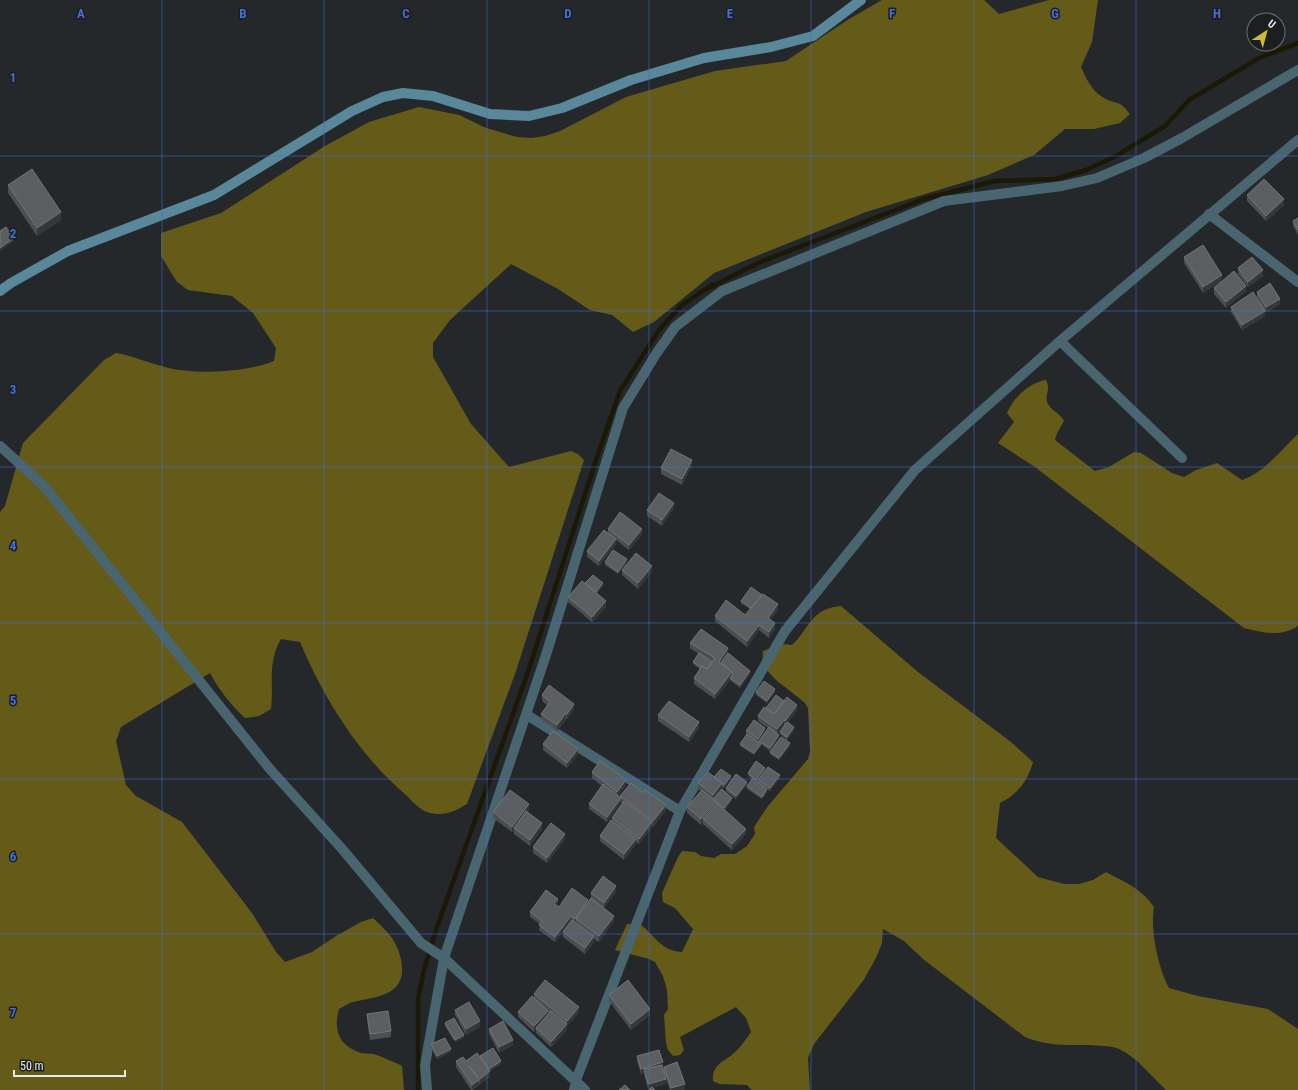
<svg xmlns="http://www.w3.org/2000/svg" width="1298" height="1090" font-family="'Roboto Condensed',sans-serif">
<rect width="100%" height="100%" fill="#25282a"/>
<path fill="#645b19" d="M882,0H984L999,14L1049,0H1098L1092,42L1081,67C1087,80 1092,92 1106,99C1120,106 1118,99 1130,114L1120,123L1094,129H1065L1034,155L988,175L866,212L714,273L654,322L633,332L612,315L590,310L558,289L511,264L450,320L433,343V357L471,424L509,467L571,451L578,454L584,460L515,674L467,804C454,812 443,817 427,812C420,810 412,801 406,795C358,754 324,699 300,642L281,639C267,663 274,683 271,709L259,716L245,718C231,705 219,690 210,673L121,727L116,741L126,785L136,796L182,822L252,913L276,952L285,962L312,952L336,936L361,922L373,918C379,924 387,931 392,938C402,953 409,980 391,991C380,998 365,999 353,1002C348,1003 343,1007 339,1009C333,1030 339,1046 361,1053C366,1054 372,1053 377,1055C385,1058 394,1062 402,1066L404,1090H0V512L5,506L23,443L104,360L116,353C134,356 151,364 169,368C197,375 248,372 274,361L276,348L253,313L232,296L188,290L177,282L161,256V233L221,213L325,146L369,122L419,107L459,115L486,128L517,137L531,138L545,136L560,131L626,97L715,71L786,61L849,19Z
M1046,380C1051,390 1045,394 1047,402C1050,410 1060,413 1064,421L1057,433L1055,440L1095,471L1109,467L1134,452L1141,453L1172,473L1184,477L1196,470L1217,463L1242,480C1265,472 1280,451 1298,434V626C1281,637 1263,633 1244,628L1035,467L998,443L1014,422L1007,413C1014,397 1029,383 1046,380Z
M841,606L918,672L1011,742L1033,762C1028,781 1017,795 1000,803L996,838L1038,877L1064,884H1079L1093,880L1106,872C1125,882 1142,889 1154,907C1150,930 1158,967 1169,988L1198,996L1268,1009L1298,1029V1090H1166C1152,1077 1137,1057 1119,1049C1110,1045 1099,1046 1089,1045C1066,1045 1046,1046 1025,1037L923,959L904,941L883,929L882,943L876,958L863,981L814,1044L808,1058L810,1090H752L747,1085L719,1084L713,1081C712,1063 725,1062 735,1052C741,1047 746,1039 751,1032L746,1018L736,1007L680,1037L684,1050L680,1055L673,1056L668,1050L666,1043L664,1015L668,1009L667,990L663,976L655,962L649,959L615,950L627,924H640C655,936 661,951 682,952L693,929L675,908L663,902L662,893L678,857L682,851L695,852L701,856L714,858L721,854H735L747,846L755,834L754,827L768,806L808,759L810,752L808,708L804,702L776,680L762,665L763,651L782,644L792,645C811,627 810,609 841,606Z"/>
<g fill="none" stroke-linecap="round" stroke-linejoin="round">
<path stroke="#1b1805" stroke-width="4.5" d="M418,1090V999L424,970L437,927L529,669L597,457L620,391L659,330L681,306L713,284L707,289L760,262L924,199L995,181L1056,179L1086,170L1116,156L1165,126L1189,100L1259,58L1298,43"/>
<path stroke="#486570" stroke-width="10" d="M1209,214L1298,282
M1060,341L1182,458
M0,446L44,486L269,768L343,850L421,943L444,958L585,1090
M527,715L680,811
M427,1090L425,1065L444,958L545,658L623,408L656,354L675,327L722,291L944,201L1062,186L1097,178L1144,158L1182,138L1298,70
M574,1090L576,1080L680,811L785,631L915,470L1060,341L1298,140"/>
<path stroke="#588899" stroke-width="10" d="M0,291L11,283L68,251L214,195L352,111L383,97L403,93L433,96L490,114L529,116L562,108L631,80L704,58L771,47L813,36L861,0"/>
</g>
<path fill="#4b4f51" d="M8,185L61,220L37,236L8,193Z
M1247,195L1284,205L1266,221L1247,201Z
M1298,218V235L1293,226V221Z
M1184,257L1222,281L1203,293L1184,263Z
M1238,268L1263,276L1248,287L1238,274Z
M1214,288L1246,291L1226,308L1214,294Z
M1257,292L1280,304L1266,313L1257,297Z
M1231,307L1265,316L1242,330L1231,312Z
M692,466L682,485L661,474V468Z
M674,508L662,526L647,516V510Z
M608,529L642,534L629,550L616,540V544L599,566L587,557V551L608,533Z
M605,562H627L618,574L605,565Z
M622,570L652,572L638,589L622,575Z
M585,583L603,586L597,593L606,607L592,622L568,602V597Z
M741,601L778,610L770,620L775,629L769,638L759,630L747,647L715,621V616L745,615L750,609L741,603Z
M690,643L728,653L750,673L740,688L730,680L715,699L694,684V678L700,669L693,664V662L699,654L690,648Z
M756,692H775L767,703L756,695Z
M542,695L574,709L567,719H566L557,731L541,719V714L547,705L542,701Z
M766,708L797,710L788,722L794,730L787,740L780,734V732L784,726L778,734L779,738L770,751L761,744V746L754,755L740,746V744L747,734H746V731H765L758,742L759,743V741L768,728L758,721V716Z
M658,715L699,728L689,742L658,721Z
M543,744L578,754L567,768L543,750Z
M790,746L779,760L770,754V752Z
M765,770L757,781L767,792L762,799L747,789V786L752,779L748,776V773Z
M592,772L626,785L618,796L620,797L642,793L666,810L653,827L652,825V827L639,844L636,842V844L624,860L600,841V836L612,821V818L622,804L621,802L607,822L589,809V804L602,786L592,778Z
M714,777L731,779L724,788L722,787V789L732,800L725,810L746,834L732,850L703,824V822L701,825L687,813V807L701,791L698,789V783Z
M780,778L770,791L758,783V780Z
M747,785L736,799L726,791V788Z
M529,810L527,812L542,829L530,846L514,834V830L512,832L493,818V812Z
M565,839L547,863L533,853V847Z
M616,892L604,908L614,921L599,942L594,939V942L585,954L563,937V932L571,921L555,942L539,930L540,924L530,917V912L558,905L557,906L559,907L588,902L597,903L591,898V893Z
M534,994L579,1012L567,1026V1030L551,1047L536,1033V1030L534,1032L518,1017V1012L534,998Z
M609,995L650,1015L631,1030L609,1001Z
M455,1010L480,1027L466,1035L455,1015Z
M367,1014L391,1031V1037L370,1040L367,1019Z
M445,1023L464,1038L455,1042L445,1026Z
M489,1029L513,1045L499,1053L489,1034Z
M431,1044L451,1052L437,1059L431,1047Z
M480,1056L501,1064L490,1071V1077L480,1084H479V1085L473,1090H471L456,1067V1061H466L480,1057Z
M637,1056L663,1068L664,1071V1067L685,1089L682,1090H670L665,1076L666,1084L648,1089L644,1073L641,1074L637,1061Z"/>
<path fill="#35383a" d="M1284,199V205L1266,221V216Z
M61,212V220L37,236V228Z
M14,238V241L0,251V248Z
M1263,270V276L1248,287V282Z
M1222,275V281L1203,293V287Z
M1246,286V291L1226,308V302Z
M1280,299V304L1266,313V307Z
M1265,311V316L1242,330V325Z
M692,460V466L682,485V479Z
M674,503V508L662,526V520Z
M642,529V534L629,550V545Z
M616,539V544L599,566V561Z
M627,559V562L618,574V572Z
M652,566V572L638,589V583Z
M603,583V586L595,595V593Z
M606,601V607L592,622V617Z
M778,604V610L768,623V618Z
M775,623V629L769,638V632Z
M759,625V630L747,647V641Z
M728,648V654L719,667V662Z
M750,671V673L740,688V685Z
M732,672V677L730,678V680L715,699V694Z
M775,689V692L767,703V701Z
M574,704V709L567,719V714Z
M797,705V710L785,727V721Z
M566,713V719L557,731V725Z
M784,720V726L777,735V729Z
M699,722V728L689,742V737Z
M794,727V730L787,740V737Z
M765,728V731L758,742V739Z
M779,735V738L770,751V748Z
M790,743V746L779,760V758Z
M761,744V746L754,755V753Z
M578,749V754L567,768V763Z
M765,768V770L756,782V780Z
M780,775V778L770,791V788Z
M731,776V779L724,788V785Z
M626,780V785L617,797V792Z
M747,782V785L736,799V796Z
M722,783V789L713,800V795Z
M767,789V792L762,799V797Z
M621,798V803L607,822V817Z
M732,798V800L724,811V808Z
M716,802V807L703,819V822L701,825V819Z
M529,804V810L515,829L514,828V830L512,832V827Z
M666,805V810L653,827V821Z
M652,822V827L639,844V839Z
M542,823V829L530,846V840Z
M746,829V834L732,850V844Z
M565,834V839L547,863V858Z
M636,839V844L624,860V854Z
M616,886V892L604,908V903Z
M558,899V905L554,909V904Z
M588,900V906L576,919V922L575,924V919Z
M571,916V921L555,942V937Z
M614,916V921L599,942V936Z
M594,936V942L585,954V948Z
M579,1007V1012L567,1026V1021Z
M650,1009V1015L631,1030V1024Z
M548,1011V1016L536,1028V1030L534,1032V1026Z
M480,1021V1027L466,1035V1029Z
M567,1024V1030L551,1047V1042Z
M464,1035V1038L455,1042V1040Z
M513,1040V1045L499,1053V1047Z
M451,1049V1052L437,1059V1056Z
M501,1061V1064L489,1072V1069Z
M663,1062V1068L644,1069V1073L641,1074V1069Z
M490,1071V1077L480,1084V1079Z
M666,1079V1084L648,1089V1084Z
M479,1080V1085L472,1090V1085Z
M685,1084V1089L682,1090H671V1088Z"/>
<path fill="#5c5f61" stroke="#717576" d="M32,169L61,212L37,228L8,185Z
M1264,179L1284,199L1266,216L1247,195Z
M1298,218V230L1293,221Z
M6,227L14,238L0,248V231Z
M1203,245L1222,275L1203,287L1184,257Z
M1252,257L1263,270L1248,282L1238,268Z
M1234,271L1246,286L1226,302L1214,288Z
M1270,283L1280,299L1266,307L1257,292Z
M1253,292L1265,311L1242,325L1231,307Z
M671,449L692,460L682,479L661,468Z
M659,493L674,503L662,520L647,510Z
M620,512L642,529L629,545L608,529Z
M604,530L616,539L599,561L587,551Z
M613,550L627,559L618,572L605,562Z
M636,553L652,566L638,583L622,570Z
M593,575L603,583L596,592L585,583Z
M582,581L606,601L592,617L568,597Z
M751,587L762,595L751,608L741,601Z
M763,594L778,604L768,618L775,623L769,632L759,625L747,641L715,616L726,600L745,615Z
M701,629L728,648L719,662L732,672L715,694L694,678L702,666L707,669L715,658L690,643Z
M699,653L712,662L707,669L702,666L701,667L693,662Z
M728,653L750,671L740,685L730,678L733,674L732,672L721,663Z
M764,681L775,689L767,701L756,692Z
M549,685L574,704L567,714L566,713L557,725L541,714L550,702L542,695Z
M776,695L784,701L774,714L766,708Z
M787,697L797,705L785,721L784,720L777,729L758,716L764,707L774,714Z
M669,701L699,722L689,737L658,715Z
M754,720L765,728L758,739L746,731Z
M787,722L794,727L787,737L780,732Z
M769,727L779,735L770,748L759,741Z
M553,731L578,749L567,763L543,744Z
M747,734L761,744L754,753L740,744Z
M781,737L790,743L779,758L770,752Z
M600,761L626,780L617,792L592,772Z
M756,761L765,768L756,780L748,773Z
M768,767L780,775L770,788L758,780Z
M721,769L731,776L724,785L714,777Z
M708,772L722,783L713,795L698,783Z
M736,774L747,782L736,796L726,788Z
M753,778L767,789L762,797L747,786Z
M631,783L642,792V793L645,790L666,805L653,821L620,796Z
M603,784L621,798L607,817L589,804Z
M722,789L732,798L724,808L713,799Z
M510,790L529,804L512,827L493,812Z
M702,790L716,802L701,819L687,807Z
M624,801L652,822L639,839L612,818Z
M717,803L746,829L732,844L703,819Z
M526,811L542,823L530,840L514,828Z
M611,820L636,839L624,854L600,836Z
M551,823L565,834L547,858L533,847Z
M603,876L616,886L604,903L591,893Z
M572,888L588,900L575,919L571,916L555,937L539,925L542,921L530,912L546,890L558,899L554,904L559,907Z
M591,898L614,916L599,936L576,919Z
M572,920L594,936L585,948L563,932Z
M545,980L579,1007L567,1021L534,994Z
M628,980L650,1009L631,1024L609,995Z
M532,996L548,1011L534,1026L518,1012Z
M469,1002L480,1021L466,1029L455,1010Z
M388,1011L391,1031L370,1034L367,1014Z
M551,1011L567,1024L551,1042L536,1028Z
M454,1018L464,1035L455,1040L445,1023Z
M503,1021L513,1040L499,1047L489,1029Z
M445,1038L451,1049L437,1056L431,1044Z
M493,1048L501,1061L489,1069L480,1056Z
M659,1050L663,1062L641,1069L637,1056Z
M477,1053L490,1071L480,1079L469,1066L479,1080L472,1085L456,1061L463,1057L466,1061Z
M677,1062L685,1084L671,1088L664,1067Z
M662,1065L666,1079L648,1084L644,1069Z
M625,1085L630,1090H619Z
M652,1087L655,1090H649Z"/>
<path fill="none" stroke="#456ddc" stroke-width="1" stroke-opacity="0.55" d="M162,0V1090M324,0V1090M487,0V1090M649,0V1090M811,0V1090M974,0V1090M1136,0V1090M0,156H1298M0,311H1298M0,467H1298M0,623H1298M0,779H1298M0,934H1298"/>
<g font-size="13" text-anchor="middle" font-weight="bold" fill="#456ddc" stroke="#1b1f20" stroke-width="3" stroke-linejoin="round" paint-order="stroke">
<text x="81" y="18">A</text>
<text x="243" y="18">B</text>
<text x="406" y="18">C</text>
<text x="568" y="18">D</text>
<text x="730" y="18">E</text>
<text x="892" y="18">F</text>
<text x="1055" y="18">G</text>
<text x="1217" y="18">H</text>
<text x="13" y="82">1</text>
<text x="13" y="238">2</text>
<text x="13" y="394">3</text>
<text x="13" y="550">4</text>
<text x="13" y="705">5</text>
<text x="13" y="861">6</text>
<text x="13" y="1017">7</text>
</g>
<g transform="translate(1266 32) rotate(36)"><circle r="19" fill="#1b1f20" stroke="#6d7071"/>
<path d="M0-3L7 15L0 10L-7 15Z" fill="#cbba39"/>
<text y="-6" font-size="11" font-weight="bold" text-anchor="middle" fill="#e7e9ea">U</text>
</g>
<path d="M14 1070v6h111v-6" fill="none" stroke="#e7e9ea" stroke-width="2"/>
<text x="20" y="1070" font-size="12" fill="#e7e9ea" stroke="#1b1f20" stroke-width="3" paint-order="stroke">50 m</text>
</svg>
